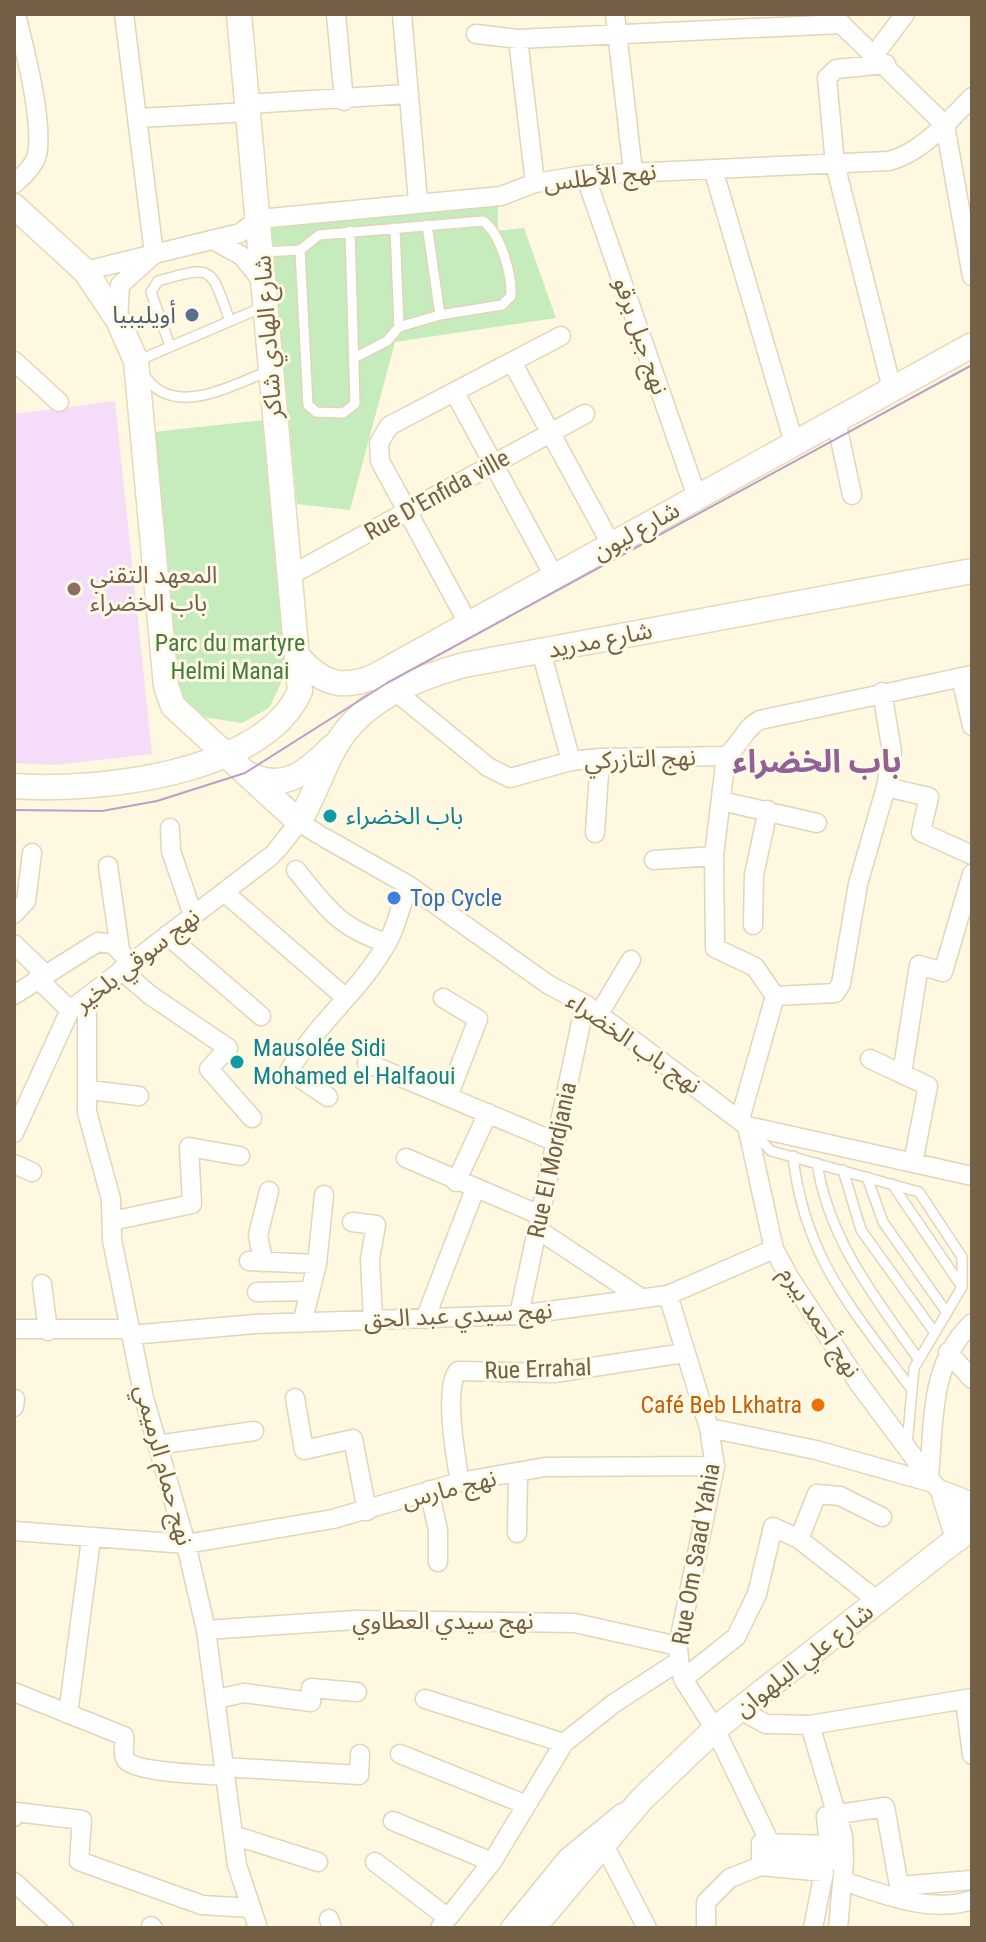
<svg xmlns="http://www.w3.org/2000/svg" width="986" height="1942" font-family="'Roboto Condensed','Noto Sans Arabic',sans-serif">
<rect width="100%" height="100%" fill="#fdf8df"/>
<path fill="#f5dcf9" d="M115,401L152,754L55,765L14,763V414Z"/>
<path fill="#c6ebbd" d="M498,202V231L524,228L556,318L395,342L350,510L297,504L270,224Z
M264,420L288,668L269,708L242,723L203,717L177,692L154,432Z"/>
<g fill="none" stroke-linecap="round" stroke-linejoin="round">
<g stroke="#e1d5ba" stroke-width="12">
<path id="lane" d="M300,250L308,405L316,412L343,413L355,404L350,231
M263,252L300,250L319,235L483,221C501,234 512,275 511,296L502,305L440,315
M399,327L440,315L427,225
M170,346L151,292L158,281C216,264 210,268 230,321
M354,358L387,341L399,327L395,228
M137,361L263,307
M143,373C171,421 231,385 269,371
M752,1131L771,1151L919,1192L962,1257V1287L914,1368L907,1445
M793,1156C804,1258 854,1311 912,1390
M817,1163C829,1241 875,1297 919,1360
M843,1170L861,1230L935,1333
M867,1177L883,1222L947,1313
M892,1184L962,1287"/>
</g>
<g stroke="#e1d5ba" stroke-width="21">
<path id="street" d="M336,14L344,101
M402,14L418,202
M615,14L633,172
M833,16L945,125L972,276
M476,34L518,39L842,24
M518,39L535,183
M875,54L905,14
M886,64L836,69L827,78L835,164L892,389
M248,104L407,94
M139,118L249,112
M713,169L794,443
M585,175L697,497
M14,184C24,175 37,164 38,149C41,110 25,52 16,14
M215,241L242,256L262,281
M85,271L240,233L259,219L501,196L535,183L585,175L889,161C921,153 950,120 972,97
M118,320L120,285L154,254L124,14
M14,361L59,402
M512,362L611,544
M455,393L554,576
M836,420L852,495
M289,576L585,414
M468,623L380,461L379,443L389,426L561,336
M541,651L571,761
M961,677L972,726
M395,691L488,767L510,778L571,761L600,758L726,756C740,746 744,728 760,720L972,675
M882,692L892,752L886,787L929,797L921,832L972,855
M726,756L714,856L715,948L755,967L775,996
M721,801L817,823
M170,828L171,851L193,915
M595,833L600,758
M325,838L408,885L549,985L585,1004L747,1126L972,1176
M276,851L299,822L318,834
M654,860L714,856
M108,866L120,950
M296,870C327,908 339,928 387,943
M224,892L346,998
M14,914L26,901L32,853
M753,925L754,875L768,810
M167,935L261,1016
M14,944L44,973
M121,970L150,995L228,1048L209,1069L252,1118
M37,978L70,1010
M14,995L98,942L113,944L131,963
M443,998L478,1019L448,1097
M80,1002L87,1015V1112L111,1199L112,1240L144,1398L186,1544L206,1630L237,1865L258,1928
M599,1014L631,960
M870,1059L928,1086L913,1163
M367,1063L556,1142
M902,1074L919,965L943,972L972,874
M90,1090L139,1096
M328,1097L289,1071C316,1024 361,990 387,943C397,926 401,904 408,885
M740,1119L775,996L835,993L841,984L858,884L886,787
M747,1126L774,1249L789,1277L860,1385L933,1483L972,1523
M14,1133L70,1010L271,856
M406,1158L540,1215
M14,1164L32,1172
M456,1182L488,1113
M112,1221L192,1204L189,1147L240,1156
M352,1222L376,1225L370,1259L373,1320
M537,1229L641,1298
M249,1261L317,1264
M263,1262L258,1235L269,1191
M42,1284L48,1331
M257,1292L310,1291
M668,1295L709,1428L715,1466L678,1646L679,1661L683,1679L715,1729L774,1851L844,1862L838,1928
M519,1315L585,1004
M425,1319L475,1189
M302,1323L317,1264L324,1195
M14,1329H130
M131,1335L255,1324L519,1315L668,1295L774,1249
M948,1352L972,1379
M295,1398L304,1450L353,1439L367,1511
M14,1407L15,1399
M709,1428L816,1450L933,1483
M157,1445L254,1431
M929,1478C934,1423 929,1364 972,1323
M460,1482C456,1460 443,1386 458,1371L554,1373L684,1353
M429,1490L438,1530V1562
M14,1531L186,1544L333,1519L460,1482L545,1467L715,1466
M517,1533L518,1472
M799,1539L817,1494L840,1496L882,1517
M206,1630L355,1620L575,1623L678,1646
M683,1679L736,1637L757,1594L773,1527L799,1539L879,1602
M14,1692L124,1736C125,1742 122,1755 126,1760C136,1773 208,1774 225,1776
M217,1699L244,1693L311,1702V1688L357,1692
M425,1699L564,1743
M965,1700L972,1755
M740,1710L766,1724L810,1725L972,1698
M68,1714L91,1539
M810,1725L843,1836L844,1862
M400,1754L524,1804
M224,1767L359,1775L360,1754
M14,1817L16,1812L82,1820L79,1861L202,1905L251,1908
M393,1821L492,1862
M233,1835L318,1862
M603,1843L647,1928
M375,1862L448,1918
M843,1881C883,1894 930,1914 972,1900
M14,1882L64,1928
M329,1919L332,1928
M151,1926L153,1928
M440,1928L492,1862L564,1743L613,1704L679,1661
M510,1928L567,1858L622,1813
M706,1928V1902L730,1878L761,1866
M813,1928L824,1872L761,1866V1843L829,1845L826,1816L885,1807L899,1886L972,1880"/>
</g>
<g stroke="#e7d8b8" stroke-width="27">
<path id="secondary" d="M14,206L85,271L118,320L136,361L166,686L173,706L299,822C316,794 325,758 345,732C374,695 420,677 464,665L972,571
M300,659C323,684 343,690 375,676L972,345
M250,775C285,792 308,771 332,747
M14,786C94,792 263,775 300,691L239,14
M958,1539L944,1494L972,1505
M533,1928L641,1800L715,1729L972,1527"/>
</g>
<use href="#lane" stroke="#fff" stroke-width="9"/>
<use href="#street" stroke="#fff" stroke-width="18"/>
<use href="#secondary" stroke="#fff" stroke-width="24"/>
<path stroke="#bc9ec6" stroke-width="2" d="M14,810L102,811L157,801L245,773L387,683L972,365"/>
</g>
<circle fill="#5c6f8a" stroke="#fffae6" stroke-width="3" cx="192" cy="315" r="8"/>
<circle fill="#8d6e63" stroke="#fffae6" stroke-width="3" cx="74" cy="589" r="8"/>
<g fill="#0f9aa8" stroke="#fffae6" stroke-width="3">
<circle cx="330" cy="816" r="8"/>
<circle cx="237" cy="1062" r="8"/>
</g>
<circle fill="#3f7fe0" stroke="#fffae6" stroke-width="3" cx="394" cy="898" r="8"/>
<circle fill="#e8710a" stroke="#fffae6" stroke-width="3" cx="818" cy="1405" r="8"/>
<g text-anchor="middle" stroke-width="6" stroke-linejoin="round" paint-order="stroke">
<g font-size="24" fill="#746046" stroke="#fffae6">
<text transform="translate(600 177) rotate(-6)" y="8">نهج الأطلس</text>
<text transform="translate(641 336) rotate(71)" y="8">نهج جبل برقو</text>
<text transform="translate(268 337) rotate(-94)" y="8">شارع الهادي شاكر</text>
<text transform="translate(437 495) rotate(-29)" y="8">Rue D'Enfida ville</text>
<text transform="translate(636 531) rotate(-29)" y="8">شارع ليون</text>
<text transform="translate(600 640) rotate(-11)" y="8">شارع مدريد</text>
<text transform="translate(640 759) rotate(-2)" y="8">نهج التازركي</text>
<text transform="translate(137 960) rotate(-38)" y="8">نهج سوقي بلخير</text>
<text transform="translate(634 1043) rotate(35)" y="8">نهج باب الخضراء</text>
<text transform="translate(552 1160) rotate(-78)" y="8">Rue El Mordjania</text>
<text transform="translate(458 1315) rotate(-3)" y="8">نهج سيدي عبد الحق</text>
<text transform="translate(820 1322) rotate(57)" y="8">نهج أحمد بيرم</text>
<text transform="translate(538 1369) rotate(-2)" y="8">Rue Errahal</text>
<text transform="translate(164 1465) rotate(75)" y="8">نهج حمام الرميمي</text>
<text transform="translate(449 1489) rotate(-14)" y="8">نهج مارس</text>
<text transform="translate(696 1554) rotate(-80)" y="8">Rue Om Saad Yahia</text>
<text x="443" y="1629">نهج سيدي العطاوي</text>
<text transform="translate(804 1660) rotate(-38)" y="8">شارع علي البلهوان</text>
</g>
<g font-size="24" fill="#4e5e75" stroke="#fffae6" text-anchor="end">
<text x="176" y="323">أويليبيا</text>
</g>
<g font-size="24" fill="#785e54" stroke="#fffae6" text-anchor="start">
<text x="90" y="583">المعهد التقني<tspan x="90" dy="28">باب الخضراء</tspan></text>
</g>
<g font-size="24" fill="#427b3d" stroke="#fffae6">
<text x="230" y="651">Parc du martyre<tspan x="230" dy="28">Helmi Manai</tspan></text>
</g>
<g font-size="24" fill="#0d838f" stroke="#fffae6" text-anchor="start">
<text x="346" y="824">باب الخضراء</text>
<text x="253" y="1056">Mausolée Sidi<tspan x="253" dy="28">Mohamed el Halfaoui</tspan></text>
</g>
<g font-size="24" fill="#366cbe" stroke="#fffae6" text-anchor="start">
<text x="410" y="906">Top Cycle</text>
</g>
<g font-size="24" fill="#c56008" stroke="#fffae6" text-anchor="end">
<text x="802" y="1413">Café Beb Lkhatra</text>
</g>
<g font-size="32" font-weight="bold" fill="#916198" stroke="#fffae6">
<text x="817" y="772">باب الخضراء</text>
</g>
</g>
<rect width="986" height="1942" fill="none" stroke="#746046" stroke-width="32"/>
</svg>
